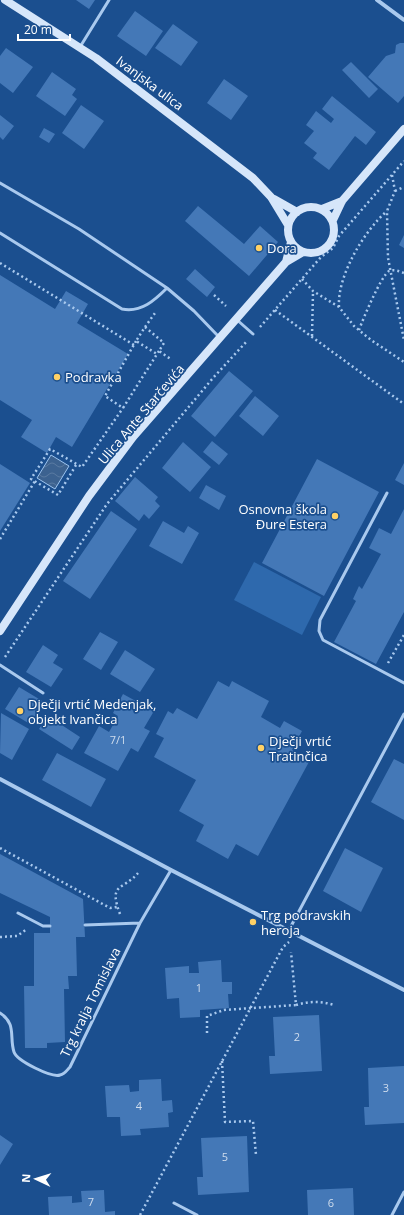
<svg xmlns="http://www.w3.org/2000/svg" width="404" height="1215" font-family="'Open Sans',sans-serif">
<defs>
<pattern id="water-waves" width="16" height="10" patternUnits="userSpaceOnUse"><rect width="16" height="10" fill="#3c6290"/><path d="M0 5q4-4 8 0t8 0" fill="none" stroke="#597aa1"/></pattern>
</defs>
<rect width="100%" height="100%" fill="#1b4f8f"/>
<path fill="#2e69ad" d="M254,562L321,597L302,635L234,600Z"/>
<path fill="url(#water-waves)" stroke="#9cc4f0" d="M51,455L69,466L55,489L37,478Z"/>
<path fill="#4478b7" d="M76,0H95L89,9Z
M135,11L163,31L146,56L117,36Z
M173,24L198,42L181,66L155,48Z
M400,43H404V96L398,103L368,77L386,56L395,53L396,45Z
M6,48L33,67L13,93L0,83V56Z
M351,62L378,89L369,98L342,70Z
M52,72L76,89L72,95L77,99L65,116L36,96Z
M224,79L248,96L231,120L207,103Z
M332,96L376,132L366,145L355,136L329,170L313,158L317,153L304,143L314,131L306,125L316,111L331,123L334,119L322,109Z
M81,105L104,121L84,149L62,133Z
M0,115L14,126L3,140L0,137Z
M44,128L55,134L49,143L39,137Z
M198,206L244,244L260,226L278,242L249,276L185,221Z
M404,235V248L399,245Z
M195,269L215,287L207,297L186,279Z
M0,275L55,309L66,291L88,304L77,323L128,354L72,447L56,437L47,453L21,437L32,420L0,400Z
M229,371L253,391L215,437L191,416Z
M255,396L279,416L263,436L239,416Z
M212,441L228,454L219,465L203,452Z
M183,442L211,467L190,492L162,468Z
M317,459L379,492L324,596L262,563Z
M404,463V485L395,480Z
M0,464L30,483L0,531Z
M135,477L158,497L155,501L160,506L149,519L144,514L139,521L115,501Z
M206,485L226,496L219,510L199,498Z
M404,509V612L376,664L334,642L356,601L353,599L359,586L362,589L381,554L369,548L379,528L391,534Z
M111,511L137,529L90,599L63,581Z
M163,521L184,533L188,526L199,533L182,564L149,546Z
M100,632L118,642L101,670L83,659Z
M43,645L58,655L53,663L63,669L51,687L26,672Z
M125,650L155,669L140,692L110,674Z
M218,681L229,687L232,681L269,701L261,717L280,728L284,721L302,731L292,750L310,760L258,856L236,844L228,859L196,841L204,825L179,811L196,780L154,757L164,738L156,734L168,711L173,714L177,708L197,719Z
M19,687L44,702L30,724L5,709Z
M123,694L154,711L144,728L150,731L138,752L131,748L118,771L84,753L99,726L109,732L118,716L113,713Z
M1,713L29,729L12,760L0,753Z
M48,716L80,737L72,750L39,729Z
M57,753L106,779L91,807L42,780Z
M394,759L404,764V820L371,802Z
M345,848L383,868L361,912L323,891Z
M0,854L83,899L85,937H76L77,976H68L69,989H64L65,1042L47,1043V1048H25L24,986H34V933H50V917L0,893Z
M221,960L222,982H232V994H228L229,1008L200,1010V1017L180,1018L179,998L167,999L165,968L189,966V973H199L198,962Z
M319,1015L322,1071L270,1074L269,1056H275L273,1017Z
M404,1066V1123L365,1125L364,1107H369L368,1068Z
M161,1079L162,1101L172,1100L173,1112L168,1113L169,1127L140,1129L141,1135L121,1136L120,1117H107L105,1086L129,1085L130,1092L139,1091V1080Z
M0,1135L13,1144L0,1165Z
M247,1136L249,1192L198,1195L197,1177H203L201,1138Z
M353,1188L354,1215H308L307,1190Z
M104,1190L105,1212L115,1211V1215H49L48,1197L72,1196V1203L82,1202L81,1191Z"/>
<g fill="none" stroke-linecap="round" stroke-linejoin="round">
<path stroke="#a9c9ee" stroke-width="2.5" stroke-dasharray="2 3" stroke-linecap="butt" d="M392,175L395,191L387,211L388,258L404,340
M395,191L404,187
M0,263L134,345
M302,279L313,291L339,307L354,326L371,340L404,362
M214,295L226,306
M339,307C337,276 364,231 387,211
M275,310L404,404
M145,327L155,313
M260,327L321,257L333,248L339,236L404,161
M359,330C363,319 381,276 389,271C394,269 399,271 404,273
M312,336L313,292
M136,341L105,396L123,408L157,354
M159,351L157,354L136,341L145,327L164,343L159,351L172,360
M76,465L58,495L31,479L50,449L82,467L123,408
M0,539L35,481
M5,657L107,504L213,378L247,341
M388,663L404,635
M0,848L110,908L117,907
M120,914C108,882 123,891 138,873
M0,937L17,936L27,929
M296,1005C309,1001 321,1001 334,1005
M207,1033V1016L224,1010L296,1005L291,952
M222,1061L225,1122L253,1121L256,1155
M140,1215L283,947L289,942"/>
<path stroke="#a9c9ee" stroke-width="3" d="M80,47L109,0
M0,183L79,229L167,288C155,300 141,313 122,309L0,233
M167,288L194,311L219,337
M236,319L253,334
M387,493L320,620L319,631L323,640L404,683
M0,665L43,693
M18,913L43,926H50
M85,925L140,923
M289,930L404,714
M0,1013C17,1024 9,1037 14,1052C17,1061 52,1078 60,1075C65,1074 67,1070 70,1067L140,923L171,870
M174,1203L197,1215
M392,1215L404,1192"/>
<path stroke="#a9c9ee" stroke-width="4" d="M377,0L404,20
M0,779L171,870L404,990"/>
<path stroke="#d6e6fa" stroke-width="8" d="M5,0L96,58L253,178L271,197L288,225
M274,199L297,212
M288 230a23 23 0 1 1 46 0a23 23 0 1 1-46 0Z
M322,209L342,201
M333,220L342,201L404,129
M286,262L291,242
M0,631L89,496L133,437L286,262L303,252"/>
</g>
<g fill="#ffd166" stroke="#1b4f8f" stroke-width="1.5">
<circle cx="259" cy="248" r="4"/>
<circle cx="57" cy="377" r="4"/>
<circle cx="335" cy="516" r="4"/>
<circle cx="20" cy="711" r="4"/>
<circle cx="261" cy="748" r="4"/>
<circle cx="253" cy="922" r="4"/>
</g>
<g text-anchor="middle" stroke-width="3.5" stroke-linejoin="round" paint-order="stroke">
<g font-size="11" fill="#d0dded">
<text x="118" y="744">7/1</text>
<text x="199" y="992">1</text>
<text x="297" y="1041">2</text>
<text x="386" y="1092">3</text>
<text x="139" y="1110">4</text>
<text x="225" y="1161">5</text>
<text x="91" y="1206">7</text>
<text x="331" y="1207">6</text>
</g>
<g font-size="13" fill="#fff" stroke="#1b4f8f">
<text transform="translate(150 83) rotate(37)" y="5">Ivanjska ulica</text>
<text transform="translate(141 414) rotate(-50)" y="5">Ulica Ante Starčevića</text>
<text transform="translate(90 1002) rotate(-64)" y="5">Trg kralja Tomislava</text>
</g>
<g font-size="13" fill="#fff" stroke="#1b4f8f" text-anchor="start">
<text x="267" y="253">Dora</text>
<text x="65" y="382">Podravka</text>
<text x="327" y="514" text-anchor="end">Osnovna škola<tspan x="327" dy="15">Đure Estera</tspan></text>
<text x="28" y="709">Dječji vrtić Medenjak,<tspan x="28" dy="15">objekt Ivančica</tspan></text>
<text x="269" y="746">Dječji vrtić<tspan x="269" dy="15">Tratinčica</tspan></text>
<text x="261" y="920">Trg podravskih<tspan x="261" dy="15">heroja</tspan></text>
</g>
</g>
<g transform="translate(36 1179) rotate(274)" stroke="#1b4f8f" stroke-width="3" paint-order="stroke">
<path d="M0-3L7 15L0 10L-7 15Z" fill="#ffffff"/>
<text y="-6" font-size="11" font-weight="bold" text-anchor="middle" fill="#ffffff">N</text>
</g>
<path d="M18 34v6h52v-6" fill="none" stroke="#ffffff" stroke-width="2"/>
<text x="24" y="34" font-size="12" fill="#ffffff" stroke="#1b4f8f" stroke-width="3" paint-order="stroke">20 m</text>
</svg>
